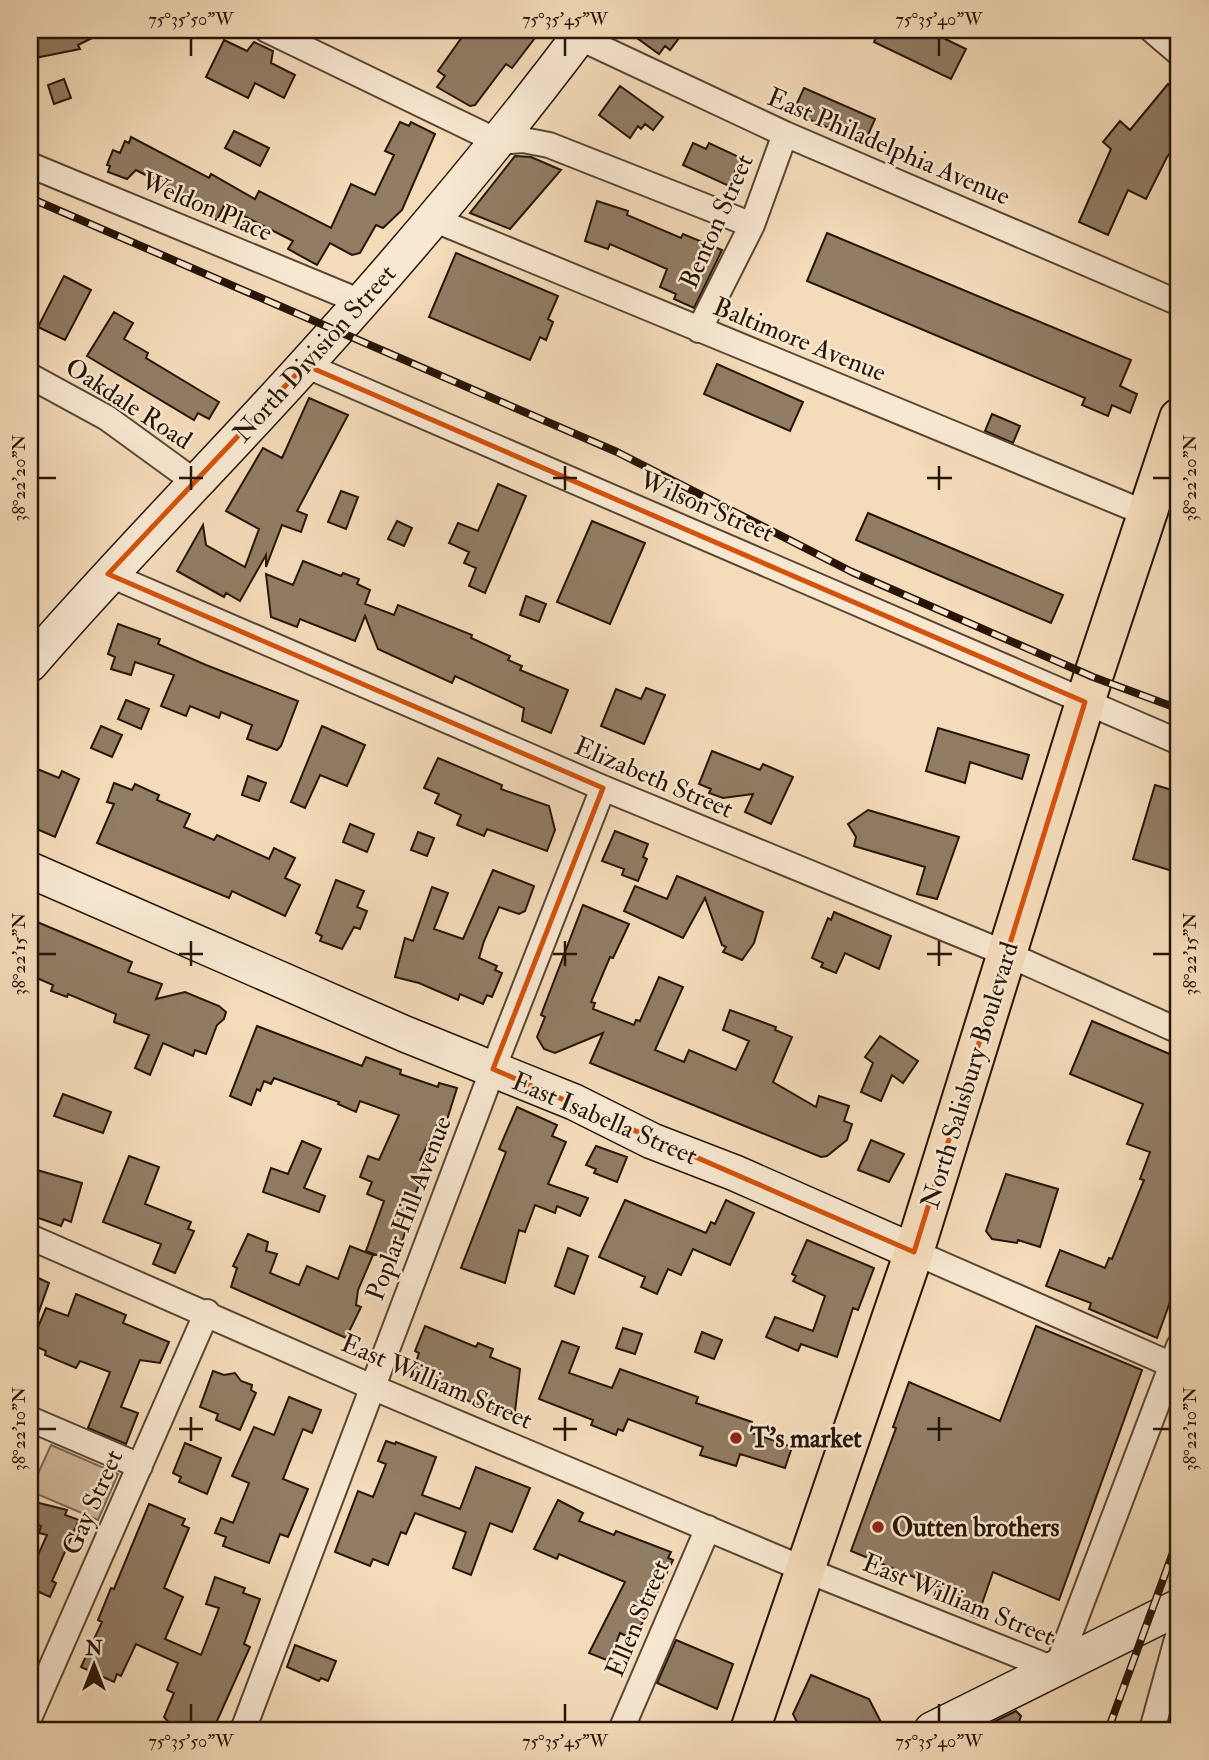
<svg xmlns="http://www.w3.org/2000/svg" width="1209" height="1760" font-family="'IM FELL Double Pica',serif">
<rect width="100%" height="100%" fill="#f4dbb9"/>
<filter id="stains"><feTurbulence type="fractalNoise" baseFrequency=".00286" numOctaves="4"/><feColorMatrix values="0 0 0 0 .2 0 0 0 0 .09 0 0 0 0 .02 0 0 0 .5 -.17"/></filter>
<radialGradient id="worn" r=".72"><stop offset=".6" stop-color="#630" stop-opacity="0"/><stop offset="1" stop-color="#630" stop-opacity=".3"/></radialGradient>
<path fill="#d1b99b" stroke="#7c6751" stroke-width="2" d="M51,1445L118,1474L98,1520L30,1491Z"/>
<path fill="#917c64" stroke="#261507" stroke-width="2" d="M47,30H108L78,45L80,49L30,59V33Z
M467,30H541L512,68L506,64L475,105L470,106L437,87L445,76L438,71Z
M626,30H685L670,50L665,46L659,54Z
M880,30H927L966,49L951,79L874,42Z
M224,40L247,51L254,42L273,51L271,63L295,75L284,98L255,83L248,98L206,77Z
M64,79L71,98L54,104L48,85Z
M1168,84L1179,94V142L1167,157L1146,199L1128,190L1108,235L1079,222L1111,149L1103,142L1120,121L1130,130Z
M620,86L663,117L653,130L645,124L641,129L638,126L630,138L599,115Z
M804,88L875,119L864,144L793,112Z
M400,122L409,126L411,122L435,134L402,210L383,228L376,225L360,253L352,255L330,243L317,265L288,249L293,241L224,206L217,220L199,210L202,204L136,170L127,179L108,172L110,166L107,165L113,150L120,153L125,141L129,143L131,137L209,178L211,174L255,199L259,191L331,228L351,184L375,195L394,155L385,151Z
M234,131L269,148L260,166L225,148Z
M693,143L706,149L709,143L741,158L729,186L683,165Z
M515,156L531,157L561,170L510,229L470,213Z
M597,201L628,211L627,215L681,238L683,234L722,250L694,308L674,299L676,294L660,287L667,269L610,244L608,249L585,241Z
M827,233L1131,360L1120,386L1137,394L1130,413L1112,405L1108,416L1082,405L1085,398L807,281Z
M456,253L558,296L548,319L553,322L546,340L540,337L530,360L429,317Z
M64,276L91,290L65,340L38,327Z
M114,312L133,323L124,339L148,353L146,358L219,402L209,419L198,413L194,420L87,356Z
M717,364L803,402L790,431L704,394Z
M309,398L348,415L297,511L307,515L301,532L282,525L266,567V555L240,601L226,593L224,597L177,571L203,525L206,545L245,567L259,529L226,511L263,448L282,458Z
M992,414L1020,426L1013,443L985,431Z
M498,484L526,496L485,593L469,586L476,568L464,563L469,552L449,543L458,523L478,531Z
M341,491L358,497L346,529L328,522Z
M868,513L1063,595L1051,623L856,540Z
M397,521L412,528L404,546L388,539Z
M592,521L645,543L610,624L557,602Z
M303,561L341,576L343,573L359,579L357,584L370,590L365,604L394,615L398,605L472,635L471,638L510,656L508,660L522,666L520,670L568,690L551,733L522,721L524,708L455,676L452,683L378,649L365,616L355,641L300,619L297,627L271,617L266,574L293,585Z
M526,596L546,604L539,622L520,615Z
M118,624L160,639L158,644L206,665L298,701L281,746L277,750L247,739L252,725L221,712L219,718L190,706L186,716L161,706L174,675L135,662L131,675L111,669L115,657L108,654Z
M646,688L665,695L644,744L601,726L616,689L641,699Z
M126,700L149,709L141,729L118,719Z
M101,726L122,735L112,757L91,748Z
M322,726L365,745L347,786L320,775L305,808L291,802Z
M938,728L1029,755L1022,779L970,762L965,783L926,771Z
M712,751L760,770L763,764L793,777L771,824L745,812L753,794L723,798L709,793L711,789L699,784Z
M438,758L502,785L501,789L549,806L555,830L547,851L487,829L484,836L457,825L461,815L435,803L439,794L424,788Z
M30,766L59,778L62,771L79,779L55,837L30,826Z
M248,776L266,783L259,801L242,795Z
M114,783L132,790L135,784L159,795L157,800L190,814L184,827L214,840L217,835L269,859L274,848L295,858L285,878L300,885L285,916L232,891L229,898L97,843L114,804L107,802Z
M1155,785L1179,792V873L1133,859Z
M868,810L959,837L937,899L917,894L925,867L854,846L856,837L848,824Z
M350,824L374,834L367,852L343,842Z
M615,831L648,844L643,857L647,859L638,881L622,875L624,869L602,861Z
M418,832L434,838L427,856L411,850Z
M493,870L534,886L525,911L519,914L499,907L484,941L479,958L497,966L495,970L502,973L492,997L487,995L483,1004L460,994L458,1000L419,983L395,977L405,938L413,941L432,887L448,893L434,929L463,939Z
M677,876L763,912L754,943L742,960L723,952L726,947L722,945L705,898L683,938L624,911L635,886L667,899Z
M336,880L364,891L357,907L367,911L360,929L354,927L342,949L320,941L322,936L316,933Z
M583,905L629,924L613,958L610,957L591,1002L595,1003L593,1009L634,1025L636,1020L640,1021L659,977L683,987L655,1050L684,1062L689,1050L736,1070L749,1041L723,1030L730,1010L776,1027L775,1030L792,1037L773,1082L816,1107L819,1096L849,1106L844,1121L852,1124L847,1140L827,1156L821,1157L590,1063L603,1033L555,1053L544,1049L537,1037L545,1017L541,1015Z
M834,912L891,936L879,969L845,953L836,973L821,967L823,963L812,958L828,918L831,920Z
M30,919L132,962L128,972L162,984L156,999L185,992L219,1006L226,1012L224,1019L217,1025L206,1054L195,1050L193,1056L163,1043L150,1075L135,1068L149,1035L114,1022L116,1014L68,994L67,997L51,991L53,985L30,975Z
M1092,1021L1179,1058V1277L1157,1338L1089,1309L1091,1303L1046,1286L1060,1250L1105,1268L1109,1258L1112,1259L1144,1180L1140,1179L1150,1152L1127,1144L1143,1104L1070,1074Z
M257,1026L362,1066L366,1057L401,1070L400,1074L438,1087L439,1083L457,1088L446,1123L439,1121L420,1160L428,1164L402,1225L407,1227L401,1244L394,1242L387,1259L366,1251L384,1201L367,1194L372,1182L360,1177L368,1156L379,1160L399,1115L360,1101L356,1112L338,1104L339,1102L274,1078L271,1084L264,1081L260,1091L257,1089L251,1105L230,1096Z
M880,1036L918,1061L903,1083L892,1075L881,1101L861,1092L873,1063L865,1057Z
M63,1094L111,1112L103,1133L54,1116Z
M517,1107L557,1125L552,1136L566,1142L548,1184L588,1198L580,1216L557,1206L555,1213L535,1205L525,1232L519,1230L505,1283L461,1268L506,1152L499,1149Z
M871,1140L904,1154L889,1182L858,1170Z
M302,1141L321,1149L304,1188L325,1196L319,1212L263,1192L271,1168L288,1174Z
M596,1146L627,1157L617,1182L594,1173L596,1169L586,1165Z
M129,1156L159,1167L145,1204L191,1222L188,1229L194,1231L175,1273L153,1264L161,1244L103,1222Z
M30,1168L82,1183L71,1222L64,1219L61,1226L30,1215Z
M1006,1174L1058,1189L1040,1247L1018,1240L1017,1243L992,1239L986,1231Z
M625,1200L706,1233L711,1222L715,1224L726,1200L754,1213L730,1265L693,1249L681,1275L668,1269L657,1294L641,1287L645,1277L599,1257Z
M248,1234L268,1242L266,1251L277,1254L270,1273L299,1285L307,1266L338,1279L350,1246L373,1255L358,1290L356,1305L361,1307L346,1338L231,1287L237,1268L233,1266Z
M807,1240L874,1268L858,1310L853,1308L837,1357L801,1344L798,1351L766,1337L775,1317L813,1331L825,1296L793,1281L796,1276L792,1274Z
M568,1248L588,1256L574,1294L555,1286Z
M30,1274L49,1283L32,1331L30,1330Z
M76,1294L126,1315L123,1323L169,1342L160,1363L140,1360L121,1407L138,1413L126,1444L88,1428L110,1372L80,1361L76,1368L45,1355L46,1351L31,1344L46,1308L68,1316Z
M425,1326L476,1347L478,1343L493,1349L490,1357L520,1369L514,1420L411,1377L419,1353L415,1351Z
M1036,1326L1142,1370L1059,1600L993,1572L977,1618L933,1599L938,1587L851,1551L896,1428L893,1427L909,1382L1000,1421Z
M623,1328L642,1334L635,1354L616,1348Z
M702,1332L722,1340L714,1359L695,1352Z
M562,1341L579,1347L569,1373L612,1388L620,1369L698,1397L696,1403L752,1422L749,1432L792,1447L785,1468L740,1454L736,1466L700,1455L703,1447L628,1419L623,1431L618,1429L616,1435L591,1425L593,1420L539,1399Z
M213,1371L224,1375L235,1373L241,1381L252,1385L251,1390L256,1393L240,1430L216,1420L218,1414L200,1407Z
M289,1397L321,1410L312,1433L303,1429L283,1479L308,1489L288,1537L280,1534L269,1563L223,1546L226,1537L215,1533L221,1518L233,1523L249,1483L232,1476L254,1427L274,1435Z
M386,1441L395,1444L396,1442L436,1457L422,1495L460,1509L476,1467L530,1488L512,1532L490,1523L471,1575L453,1568L466,1532L415,1513L406,1534L401,1532L388,1565L373,1559L370,1566L335,1552L358,1491L373,1497L386,1464L378,1461Z
M185,1443L221,1458L207,1494L179,1482L181,1477L173,1473Z
M558,1500L583,1513L579,1521L614,1535L616,1531L671,1552L668,1558L673,1560L634,1640L620,1633L609,1661L589,1653L625,1582L559,1554L557,1559L534,1549Z
M35,1502L67,1510L65,1515L79,1520L52,1581L56,1583L50,1597L30,1588V1573L47,1535L39,1533L41,1526L30,1522V1506L34,1508Z
M149,1504L185,1519L182,1525L189,1528L164,1588L183,1597L165,1639L201,1655L219,1608L206,1604L215,1577L245,1588L243,1593L260,1599L244,1644L250,1647L213,1730H167L170,1724L164,1717L174,1693L167,1690L178,1663L136,1644L121,1676L117,1674L114,1682L81,1667L102,1622L98,1620L111,1588L114,1589Z
M676,1640L733,1664L717,1709L657,1683Z
M295,1645L336,1661L328,1681L321,1678L319,1681L287,1667Z
M811,1675L869,1699L885,1730H801L793,1714Z
M1016,1711L1021,1716L1016,1730H977Z"/>
<g fill="none" stroke-linecap="round" stroke-linejoin="round">
<g stroke="#5a4634" stroke-width="28">
<path id="street" d="M267,30L499,142L523,140L549,145L752,225
M569,30L578,37L785,134L1179,303
M1152,30L1179,53
M30,165L361,302
M433,219L1145,513
M699,330L752,225L785,134
M305,365L1179,742
M30,376L107,418L195,482
M108,574L603,788L1007,954L1179,1031
M30,1237L372,1387L806,1570L1056,1670L1179,1346
M914,1252L1179,1368
M30,1419L140,1466
M30,1716L207,1312
M243,1730L493,1069L603,788
M621,1730L708,1528
M1152,1730L1179,1632"/>
</g>
<g stroke="#261507" stroke-width="38">
<path id="secondary" d="M30,664C119,561 215,465 306,364C404,256 497,146 584,30
M30,870L405,1034L574,1102L652,1141L735,1173L914,1252
M932,1730L1179,1607"/>
</g>
<g stroke="#261507" stroke-width="42">
<path id="primary" d="M750,1730L914,1252L1093,677L1179,418"/>
</g>
<use href="#street" stroke="#f8e8d2" stroke-width="24"/>
<use href="#secondary" stroke="#f8e8d2" stroke-width="35"/>
<use href="#primary" stroke="#f4dbb9" stroke-width="38"/>
<g stroke="#261507" stroke-width="8">
<path id="rail" d="M30,198L617,452L852,572L1093,677L1179,709
M1108,1730L1179,1536"/>
</g>
<use href="#rail" stroke="#f8e8d2" stroke-width="5" stroke-dasharray="16" stroke-linecap="butt"/>
</g>
<path fill="none" stroke="#d5520c" stroke-width="5" stroke-linejoin="round" d="M305,365L1085,702L914,1252L493,1069L603,788L108,574Z"/>
<path fill="none" stroke="#261507" stroke-width="2.5" d="M191,38V56M565,38V56M939,38V56M191,466V490M565,466V490M939,466V490M38,478H56M179,478H203M553,478H577M927,478H952M1153,478H1170M191,941V966M565,941V966M939,941V966M38,954H56M179,954H203M553,954H577M927,954H952M1153,954H1170M191,1417V1441M565,1417V1441M939,1417V1441M38,1429H56M179,1429H203M553,1429H577M927,1429H952M1153,1429H1170M191,1704V1722M565,1704V1722M939,1704V1722"/>
<g fill="#8f2418" stroke="#f8e8d2" stroke-width="2.5">
<circle cx="736" cy="1438" r="7"/>
<circle cx="878" cy="1527" r="7"/>
</g>
<g text-anchor="middle" stroke-width="5" stroke-linejoin="round" paint-order="stroke">
<g font-size="26" fill="#261507" stroke="#f8e8d2">
<text transform="translate(889 146) rotate(23)" y="9">East Philadelphia Avenue</text>
<text transform="translate(207 206) rotate(23)" y="9">Weldon Place</text>
<text transform="translate(716 221) rotate(-66)" y="9">Benton Street</text>
<text transform="translate(800 339) rotate(22)" y="9">Baltimore Avenue</text>
<text transform="translate(314 353) rotate(-48)" y="9">North Division Street</text>
<text transform="translate(129 403) rotate(33)" y="9">Oakdale Road</text>
<text transform="translate(707 506) rotate(23)" y="9">Wilson Street</text>
<text transform="translate(654 777) rotate(23)" y="9">Elizabeth Street</text>
<text transform="translate(969 1075) rotate(-73)" y="9">North Salisbury Boulevard</text>
<text transform="translate(605 1118) rotate(23)" y="9">East Isabella Street</text>
<text transform="translate(408 1208) rotate(-69)" y="9">Poplar Hill Avenue</text>
<text transform="translate(437 1381) rotate(23)" y="9">East William Street</text>
<text transform="translate(92 1502) rotate(-66)" y="9">Gay Street</text>
<text transform="translate(959 1599) rotate(22)" y="9">East William Street</text>
<text transform="translate(637 1618) rotate(-67)" y="9">Ellen Street</text>
</g>
<g font-size="26" font-weight="bold" fill="#261507" stroke="#f8e8d2" text-anchor="start">
<text x="750" y="1447">T's market</text>
<text x="892" y="1536">Outten brothers</text>
</g>
</g>
<rect width="1209" height="1760" fill="none" stroke="#f4dbb9" stroke-width="77"/>
<g transform="translate(94 1665)" stroke="#f8e8d2" stroke-width="5" paint-order="stroke">
<path d="M0-5L12 26L0 18L-12 26Z" fill="#261507"/>
<text y="-10" font-size="19" font-weight="bold" text-anchor="middle" fill="#261507">N</text>
</g>
<rect x="38" y="38" width="1132" height="1684" fill="none" stroke="#261507" stroke-width="2.5"/>
<g font-size="18" text-anchor="middle" fill="#261507">
<text x="191" y="25">75°35'50"W</text>
<text x="565" y="25">75°35'45"W</text>
<text x="939" y="25">75°35'40"W</text>
<text transform="translate(19 478) rotate(-90)" y="6">38°22'20"N</text>
<text transform="translate(1190 478) rotate(-90)" y="6">38°22'20"N</text>
<text transform="translate(19 954) rotate(-90)" y="6">38°22'15"N</text>
<text transform="translate(1190 954) rotate(-90)" y="6">38°22'15"N</text>
<text transform="translate(19 1429) rotate(-90)" y="6">38°22'10"N</text>
<text transform="translate(1190 1429) rotate(-90)" y="6">38°22'10"N</text>
<text x="191" y="1747">75°35'50"W</text>
<text x="565" y="1747">75°35'45"W</text>
<text x="939" y="1747">75°35'40"W</text>
</g>
<rect width="100%" height="100%" filter="url(#stains)"/>
<rect width="100%" height="100%" fill="url(#worn)"/>
</svg>
